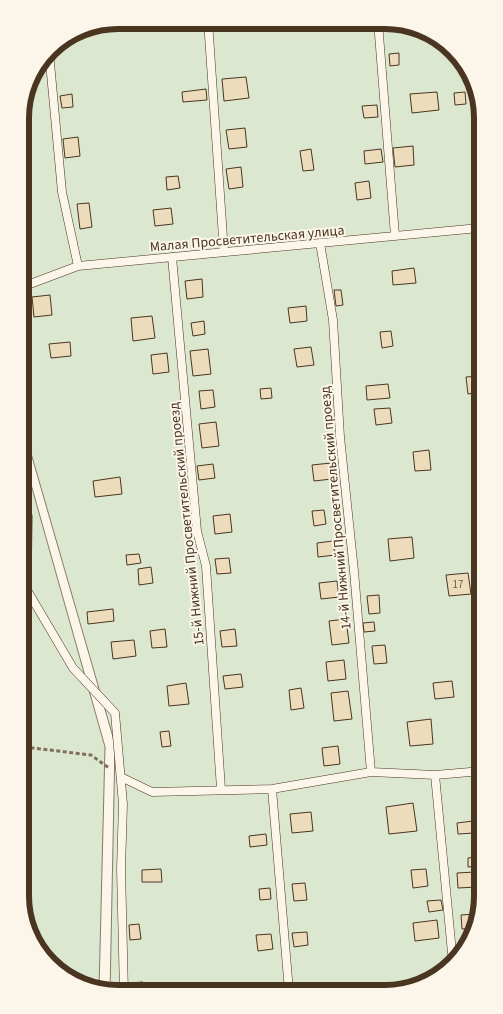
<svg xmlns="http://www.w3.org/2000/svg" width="503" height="1014" font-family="'Source Sans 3',sans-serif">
<rect width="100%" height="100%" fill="#fbf6e9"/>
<path fill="#dce7d0" stroke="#887966" d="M118,20L404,22L450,44L478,87L483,903L463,956L416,989L110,993L115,744L22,422L21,105L53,44L81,27Z
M23,456L105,747L99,990L54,970L25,927Z"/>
<path fill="#ecdcbc" stroke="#4a3520" d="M218,21H237L238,24L219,27Z
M399,53V65L390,66L389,54Z
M246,77L249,98L224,101L222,79Z
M206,89L207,100L183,102L182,92Z
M437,92L439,110L412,113L410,94Z
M465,92L466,104L455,105L454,93Z
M72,94L73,107L62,108L60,96Z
M377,105L378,117L364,118L362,106Z
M245,128L247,147L229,149L226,130Z
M78,137L80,156L65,158L63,139Z
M413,146L414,165L395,167L393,148Z
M311,149L314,170L303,171L300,151Z
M381,149L383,162L365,164L364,151Z
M241,167L243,187L229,189L226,169Z
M178,176L180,188L167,190L166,177Z
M369,181L371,198L357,200L355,183Z
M89,203L92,227L80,229L77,204Z
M171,208L173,224L155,226L153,210Z
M414,268L416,283L393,285L392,271Z
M202,279L203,297L187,299L185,281Z
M334,290H341L343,305L336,306Z
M50,295L52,315L34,317L32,297Z
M306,306L307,321L290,323L288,308Z
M152,316L155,338L133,341L131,318Z
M204,321L205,334L193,336L191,323Z
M391,331L393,346L382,348L380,332Z
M70,342L71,356L51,358L49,344Z
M311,347L314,365L297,367L294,349Z
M208,349L211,374L193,376L190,351Z
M167,353L169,372L153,374L151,355Z
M480,376V392L468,394L466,377Z
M388,384L390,398L367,400L366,386Z
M271,388L272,398L261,399L260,389Z
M213,390L215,407L201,409L199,391Z
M390,408L392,423L376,425L374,409Z
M216,422L219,446L202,448L199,424Z
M429,450L431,470L415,471L413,452Z
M331,463L332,479L314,481L312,465Z
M213,464L215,478L199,480L197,466Z
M120,477L122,494L95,497L93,481Z
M324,510L326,524L314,526L312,511Z
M230,514L232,532L215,534L213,516Z
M412,537L414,558L390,561L388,539Z
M333,541L335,555L318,557L317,543Z
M139,554L141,563L127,565L126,555Z
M229,558L231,573L217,574L215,559Z
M151,567L153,583L139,585L138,569Z
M468,573L471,594L449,596L446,575Z
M337,581L339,597L321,599L319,583Z
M379,595L380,613L369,614L367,596Z
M113,609L114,621L88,624L87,612Z
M346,619L349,643L332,645L329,621Z
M374,622L375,631L364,632L363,623Z
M165,629L167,647L152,648L150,631Z
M235,629L237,646L222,647L220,631Z
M134,640L136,656L113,659L111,642Z
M385,645L387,663L374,664L372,646Z
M344,660L346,679L328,681L326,662Z
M241,674L243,687L225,689L223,676Z
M452,681L454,697L435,699L433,683Z
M186,683L189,704L169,706L167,686Z
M301,688L304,708L291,710L289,690Z
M348,691L352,719L334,721L331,693Z
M431,719L433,744L410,746L407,722Z
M169,731L171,746L162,747L160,732Z
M338,746L340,764L324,766L322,748Z
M413,803L417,831L389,834L386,807Z
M311,812L313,831L292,833L290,814Z
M473,821L474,833L458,834L457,823Z
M266,834L267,845L250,847L249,836Z
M476,857L477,866L468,867V858Z
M161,869L162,882H142V870Z
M426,869L428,886L413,888L411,870Z
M475,872L477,887L458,888L457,873Z
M305,883L307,900L294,901L292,884Z
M270,888L271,899L260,900L259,889Z
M441,900L443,910L429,912L427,901Z
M476,914L477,919L473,928L462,929L461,915Z
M437,920L439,938L415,941L413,923Z
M139,924L141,939L130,940L129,925Z
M307,932L308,945L294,947L292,933Z
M271,934L273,949L258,951L256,935Z
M143,982L144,991L131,993L129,983Z"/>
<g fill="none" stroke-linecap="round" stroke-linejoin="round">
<g stroke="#4a3520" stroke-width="9">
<path id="service" d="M208,21L224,252
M378,22L395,236
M49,52L62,192L78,266
M320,243L333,320L340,437L354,571L371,772
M172,257L197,531L206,566L221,789
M22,287L78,266L479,228
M23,505L28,516L27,590L73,668L115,713L123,804L121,869L124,993
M435,775L453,963
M121,777L152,792L272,789L371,772L435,775L482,771
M272,789L289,991"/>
</g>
<path stroke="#7f6f5c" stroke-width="3" stroke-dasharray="4 2.5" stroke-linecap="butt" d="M24,747L91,755L109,768"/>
<use href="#service" stroke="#fbf6e9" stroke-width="8"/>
</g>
<g text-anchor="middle" stroke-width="4" stroke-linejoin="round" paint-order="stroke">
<g font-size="11" fill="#725f47">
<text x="458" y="588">17</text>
</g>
<g font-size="14" fill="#4a3520" stroke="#fbf6e9">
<text transform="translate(247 238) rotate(-5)" y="5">Малая Просветительская улица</text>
<text transform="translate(335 508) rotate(-95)" y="5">14-й Нижний Просветительский проезд</text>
<text transform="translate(186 524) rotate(-96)" y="5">15-й Нижний Просветительский проезд</text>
</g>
</g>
<path d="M0 0H503V1014H0ZM118 29H385A89 89 0 0 1 474 118V896A89 89 0 0 1 385 985H118A89 89 0 0 1 29 896V118A89 89 0 0 1 118 29Z" fill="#fbf6e9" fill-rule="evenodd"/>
<path fill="none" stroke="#4a3520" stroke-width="6" d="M118 29H385A89 89 0 0 1 474 118V896A89 89 0 0 1 385 985H118A89 89 0 0 1 29 896V118A89 89 0 0 1 118 29Z"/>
</svg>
